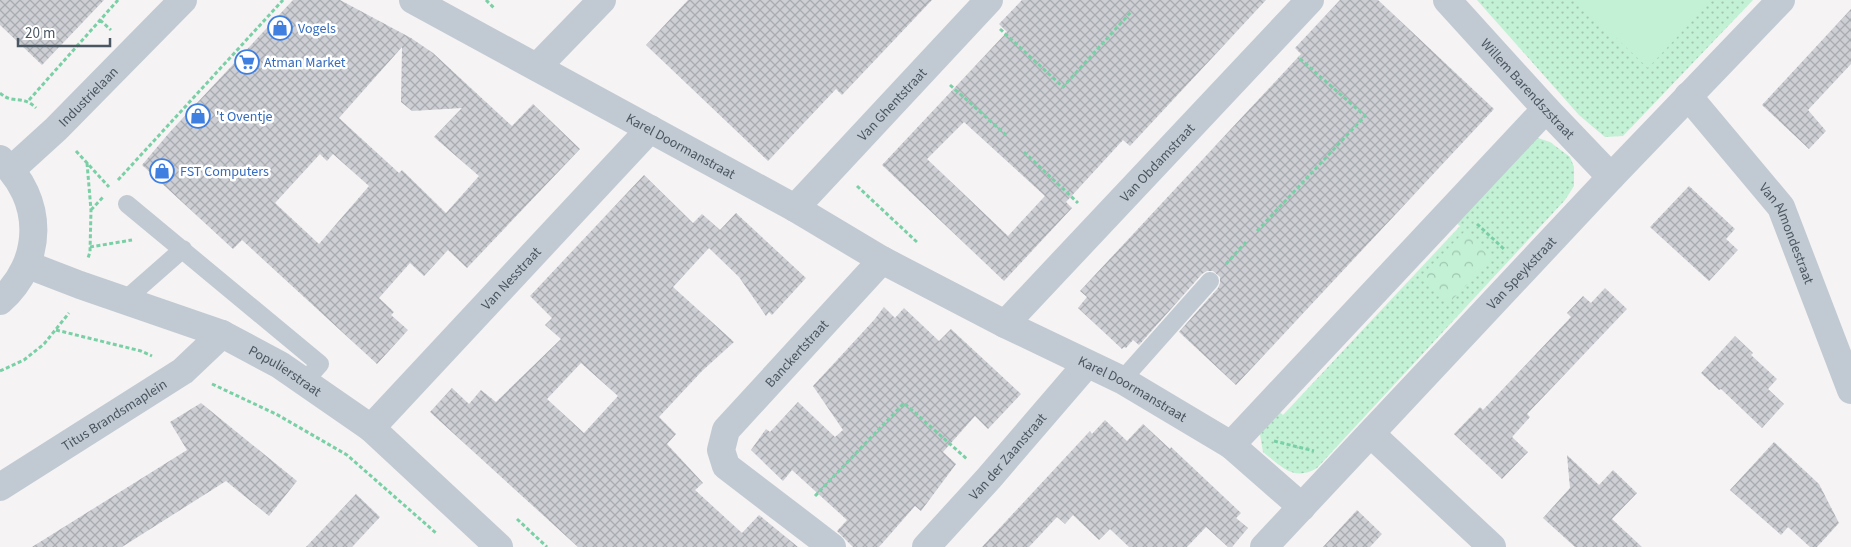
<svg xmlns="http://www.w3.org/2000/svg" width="1851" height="547" font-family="'Source Sans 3',sans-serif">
<defs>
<pattern id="grass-dots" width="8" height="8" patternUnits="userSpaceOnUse" patternTransform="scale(1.25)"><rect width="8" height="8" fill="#c3f1d5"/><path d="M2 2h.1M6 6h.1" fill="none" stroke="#a0c6b0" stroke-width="1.8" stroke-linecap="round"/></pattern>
<pattern id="forest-crowns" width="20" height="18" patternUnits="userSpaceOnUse" patternTransform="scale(1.25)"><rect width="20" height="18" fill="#c3f1d5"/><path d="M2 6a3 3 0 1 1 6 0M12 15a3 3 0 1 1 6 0" fill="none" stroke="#a0c6b0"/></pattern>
<pattern id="building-cross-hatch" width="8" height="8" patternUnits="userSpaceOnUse" patternTransform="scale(1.25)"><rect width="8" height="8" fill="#cdcfd5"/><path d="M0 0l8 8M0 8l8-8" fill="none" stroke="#a8abb0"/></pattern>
</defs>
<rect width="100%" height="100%" fill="#f5f3f3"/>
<path fill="url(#grass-dots)" d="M1477,0H1753L1623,136L1605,137L1579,115Z
M1538,138L1550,142L1570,157L1574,167V186L1565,200L1317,468C1294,482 1281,466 1263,452L1260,434L1274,407L1283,415L1460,226L1454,221L1527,142Z"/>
<path fill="url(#forest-crowns)" d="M1464,232L1492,259L1448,304L1420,277Z"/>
<path fill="#c3f1d5" d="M1576,0H1712L1648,68Z"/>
<path fill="url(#building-cross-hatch)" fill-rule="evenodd" d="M0,0H104L42,65L0,25Z
M293,0H340L411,38L433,53L512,126L533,104L580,149L467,268L448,250L424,276L410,263L379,298L394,312L391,315L408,330L377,364L242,240L233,249L142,165L169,133ZM402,47L401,102L412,111L462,108L434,137L479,176L446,213L402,170L399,173L339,118ZM320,154L327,161L333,154L369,186L319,244L275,203Z
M688,0H932L842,95L836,89L768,161L646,45Z
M1022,0H1266L1130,146L1123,140L1066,202L1072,208L1004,281L882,165L1007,32L999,24ZM964,122L1045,196L1008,236L927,159Z
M1340,0H1378L1494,109L1236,385L1179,332L1218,288L1220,283V277L1213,271H1207L1202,274L1139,345L1133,340L1126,348L1124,347L1122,349L1078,308L1087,297L1080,291L1301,54L1295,48Z
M1851,9V64L1808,110L1826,131L1809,149L1762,105Z
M644,175L693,223L702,214L720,230L736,213L806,278L772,315L769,312L766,316L739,277L709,248L673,287L734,342L702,371L659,417L676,434L667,444L703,483L695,490L742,533L759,515L798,547H578L430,412L452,388L469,404L481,390L496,402L561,339L545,325L552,318L530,296ZM581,363L618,396L584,433L547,399Z
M1689,186L1735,229L1726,239L1738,250L1709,281L1650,227Z
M1605,288L1627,309L1527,414L1530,417L1512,437L1528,452L1502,479L1454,434L1480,407L1483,410L1571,317L1567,313L1583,296L1591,303Z
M884,307L895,318L904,308L939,341L951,329L1021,394L988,429L975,416L943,452L956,464L921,511L915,506L879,547H853L837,531L847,520L792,470L783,481L751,450L766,429L770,432L798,402L835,437L843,430L813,386L874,320Z
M1735,336L1753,353L1751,355L1777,379L1768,389L1784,404L1762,428L1721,389L1719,390L1701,373Z
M201,403L297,481L269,516L226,481L122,547H32L187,450L170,422Z
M1105,420L1127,441L1143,424L1170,449L1171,447L1241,513L1236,518L1248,528L1232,547H1228L1206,527L1187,547H1129L1110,529L1099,540L1073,515L1065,524L1057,517L1029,547H982L1090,431L1092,434Z
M1774,442L1819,484L1839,523L1817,547H1810L1788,527L1781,535L1730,490Z
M1567,455L1599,485L1613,470L1637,493L1612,519L1642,547H1575L1543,518L1570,488Z
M356,494L380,517L352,547H306Z
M1357,510L1382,534L1370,547H1323Z"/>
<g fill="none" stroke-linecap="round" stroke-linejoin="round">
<path stroke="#7ad0a6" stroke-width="3" stroke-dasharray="4 2.5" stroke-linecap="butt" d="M486,0L494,8
M100,20L111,30
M1000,29L1063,87L1131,12
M950,85L1006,135
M0,93C13,105 22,94 36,108
M29,100L118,0
M76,151L109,187
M1024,152L1078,203
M87,163L91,210L90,252L88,258
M118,180L283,0
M857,186L918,243
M91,210L104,196
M1477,224L1504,249
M1257,231L1365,116L1298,57
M90,247L132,240
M1226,264L1246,242
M56,330L141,351L152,356
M0,371L24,360L44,344L69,313
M212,384L276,414L347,455L436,533
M1274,441L1314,451
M815,496L904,403L968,460
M517,519L547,547"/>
<path stroke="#c1cad2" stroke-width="18" d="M127,204L320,364L304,382
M125,300L183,249
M1122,380L1210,281"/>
<g stroke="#c1cad2" stroke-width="28">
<path id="s1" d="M413,0L795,208L882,260L1005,324L1122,380L1231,445L1302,507"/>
<path id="s2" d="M1447,0L1546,109L1611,177"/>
<path d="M537,67L602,0"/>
<path id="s3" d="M1688,96L1781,207L1851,390"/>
<path d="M0,159C45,199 44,262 0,301"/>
<path id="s4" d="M12,169L56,129L183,0"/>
<path id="s5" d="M795,208L989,0"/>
<path id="s6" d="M28,265L80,285L222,334L280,365L371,428L499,547"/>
<path id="s7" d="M1005,324L1310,0"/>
<path id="s8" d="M371,428L650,129"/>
<path d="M1371,434L1492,547"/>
<path d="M1231,445L1546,109"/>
<path id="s9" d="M0,487L183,371L222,334"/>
<path id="s10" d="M832,547L726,466L721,450L726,430L882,260"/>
<path id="s11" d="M926,547L989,478L1087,364"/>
<path id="s12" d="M1264,547L1611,177L1781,0"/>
</g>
</g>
<defs>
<g id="shop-ring" transform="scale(1.25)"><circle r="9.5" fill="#fff" stroke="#3f7fe0" stroke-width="1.5"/><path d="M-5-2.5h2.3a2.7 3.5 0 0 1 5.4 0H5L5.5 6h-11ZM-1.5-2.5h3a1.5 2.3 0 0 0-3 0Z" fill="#3f7fe0"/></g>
<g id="supermarket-ring" transform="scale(1.25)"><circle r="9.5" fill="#fff" stroke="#3f7fe0" stroke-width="1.5"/><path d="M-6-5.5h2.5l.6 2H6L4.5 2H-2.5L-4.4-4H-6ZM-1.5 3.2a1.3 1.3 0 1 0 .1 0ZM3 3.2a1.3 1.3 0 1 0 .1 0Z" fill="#3f7fe0"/></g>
</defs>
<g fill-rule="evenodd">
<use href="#shop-ring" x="280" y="28"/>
<use href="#supermarket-ring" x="247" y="62"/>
<use href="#shop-ring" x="198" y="116"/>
<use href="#shop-ring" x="162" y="171"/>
</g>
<g text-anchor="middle" stroke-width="5" stroke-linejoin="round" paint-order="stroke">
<g font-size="14" fill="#366cbe" stroke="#fff" text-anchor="start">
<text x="298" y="33">Vogels</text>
<text x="264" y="67">Atman Market</text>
<text x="216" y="121">'t Oventje</text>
<text x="180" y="176">FST Computers</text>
</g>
<g font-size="14" fill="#4a5661" stroke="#fff">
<text dy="5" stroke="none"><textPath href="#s2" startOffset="120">Willem Barendszstraat</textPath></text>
<text dy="5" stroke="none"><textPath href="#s4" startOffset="105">Industrielaan</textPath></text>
<text dy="5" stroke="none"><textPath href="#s5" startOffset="142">Van Ghentstraat</textPath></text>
<text dy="5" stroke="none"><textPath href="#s1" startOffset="305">Karel Doormanstraat</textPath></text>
<text dy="5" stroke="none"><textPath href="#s7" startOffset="222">Van Obdamstraat</textPath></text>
<text dy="5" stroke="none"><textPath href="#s3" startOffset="171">Van Almondestraat</textPath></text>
<text dy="5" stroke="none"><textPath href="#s12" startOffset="376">Van Speykstraat</textPath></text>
<text dy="5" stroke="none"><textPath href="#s8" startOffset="205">Van Nesstraat</textPath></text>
<text dy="5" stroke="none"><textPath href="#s10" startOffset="275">Banckertstraat</textPath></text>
<text dy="5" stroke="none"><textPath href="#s6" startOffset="279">Populierstraat</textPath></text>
<text dy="5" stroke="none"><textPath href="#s1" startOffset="818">Karel Doormanstraat</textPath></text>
<text dy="5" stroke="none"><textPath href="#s9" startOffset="135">Titus Brandsmaplein</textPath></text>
<text dy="5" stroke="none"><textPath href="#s11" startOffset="122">Van der Zaanstraat</textPath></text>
</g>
</g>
<path d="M18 38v8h92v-8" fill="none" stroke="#4a5661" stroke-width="2.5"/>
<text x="25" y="38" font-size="15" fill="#4a5661" stroke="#ffffff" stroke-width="4" paint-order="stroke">20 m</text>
</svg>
